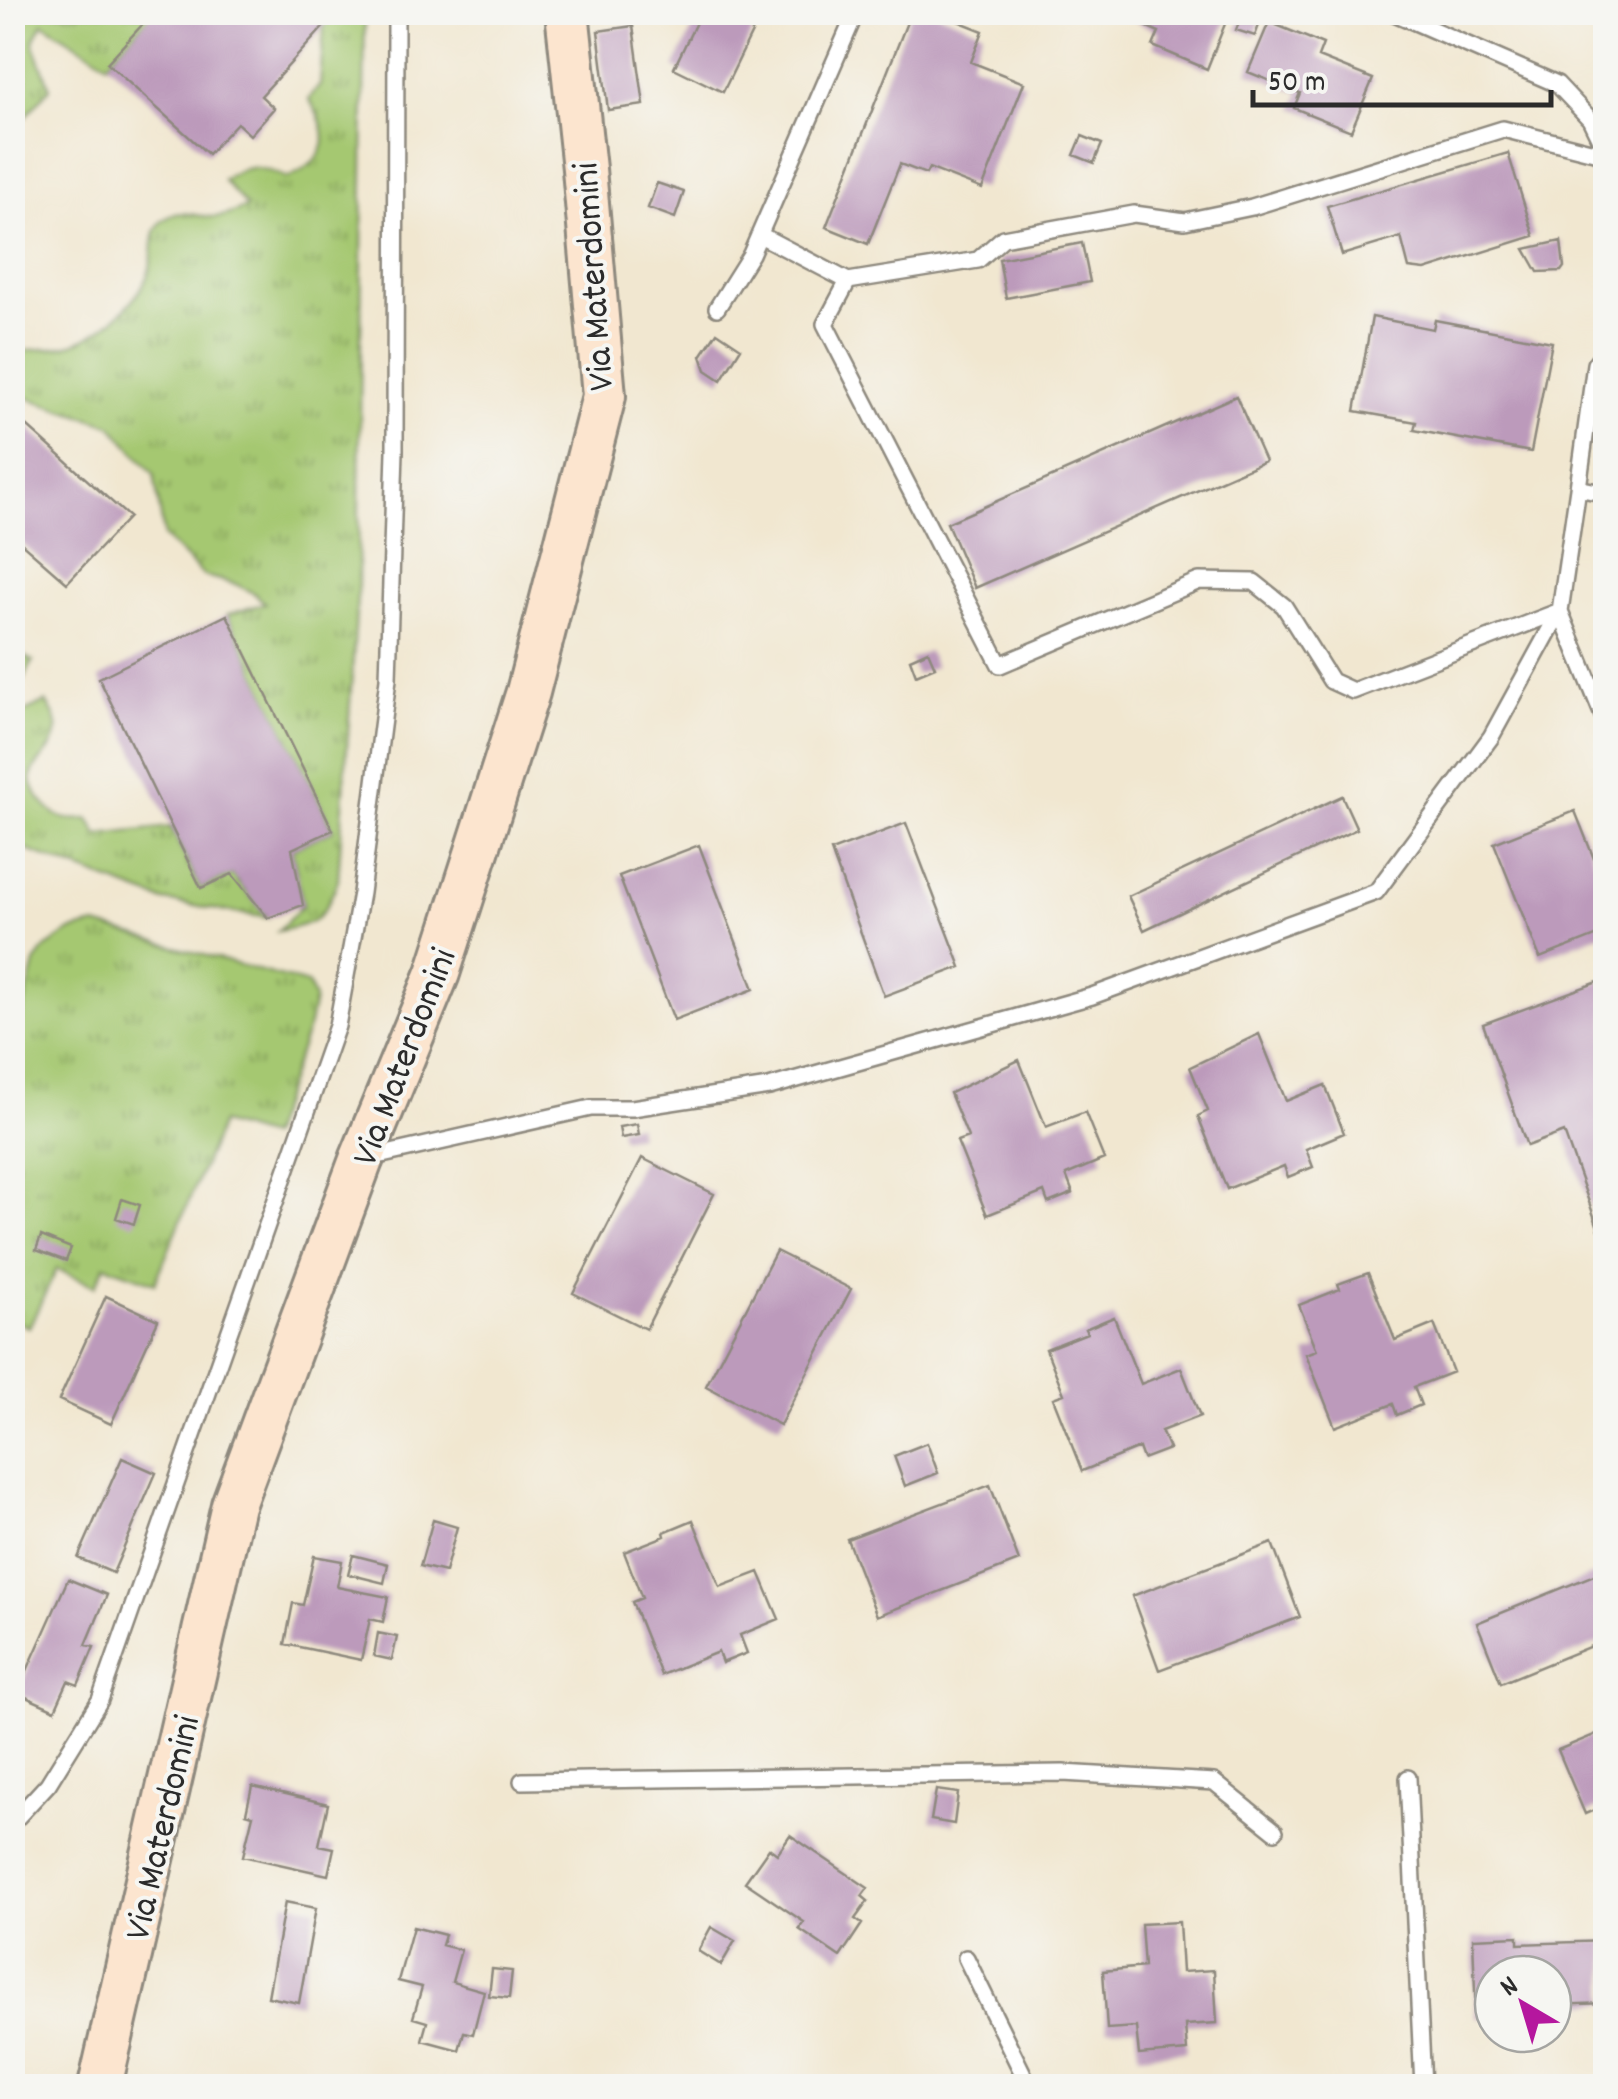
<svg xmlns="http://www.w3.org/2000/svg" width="1618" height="2099" font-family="Dekko,sans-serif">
<defs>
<pattern id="grass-tufts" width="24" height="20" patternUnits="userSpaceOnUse" patternTransform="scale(2.5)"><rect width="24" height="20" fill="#a5c871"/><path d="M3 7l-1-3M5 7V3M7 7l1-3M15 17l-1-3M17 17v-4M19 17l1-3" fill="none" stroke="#87a35d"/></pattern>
</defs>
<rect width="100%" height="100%" fill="#f6f6f2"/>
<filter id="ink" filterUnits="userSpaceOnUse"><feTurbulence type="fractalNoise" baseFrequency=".01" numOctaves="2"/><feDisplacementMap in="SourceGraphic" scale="20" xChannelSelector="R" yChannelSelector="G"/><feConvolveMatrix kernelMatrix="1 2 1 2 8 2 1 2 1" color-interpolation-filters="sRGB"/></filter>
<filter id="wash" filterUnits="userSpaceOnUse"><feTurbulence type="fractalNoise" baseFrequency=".0048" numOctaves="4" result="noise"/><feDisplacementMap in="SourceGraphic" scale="40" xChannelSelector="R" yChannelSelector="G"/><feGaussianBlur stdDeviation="2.25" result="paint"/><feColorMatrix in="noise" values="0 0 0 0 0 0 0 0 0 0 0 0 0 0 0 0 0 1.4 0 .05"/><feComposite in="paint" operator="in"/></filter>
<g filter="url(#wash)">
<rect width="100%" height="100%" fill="#f1e7d0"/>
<path fill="url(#grass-tufts)" stroke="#687a4e" stroke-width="2.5" d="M13,13H154L107,63L43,23L33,42L50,88L22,121L13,125Z
M337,13H365L358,585L338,881C320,921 321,922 278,931L303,905L292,849L333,830L227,615L265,603L255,594L235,584L204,576L164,537L154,474L111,425L28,398L13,401V353C30,348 49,350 66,346C101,336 146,298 151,262C154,246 150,229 165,219C181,208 193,216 210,217C223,218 235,212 247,207L223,180C248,162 261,166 287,178C331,160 332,135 309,99L320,85L324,26Z
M12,651L33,661L16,696L14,717L46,702C52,711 59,721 57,731C51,765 10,767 46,806C60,821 70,820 89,819L98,835L170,827L201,888L232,874L268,918L164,901L13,845Z
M96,925L308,984L314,999L309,1025L269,1137L221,1123L155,1283L105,1265L95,1286L57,1269L29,1327L13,1320V1050L35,963L45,948L71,931Z"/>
<g id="blocks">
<path fill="#bc9abb" d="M154,12H337L261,96L274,108L250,135L237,123L208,154L107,63Z
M701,12H762L723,92L674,68Z
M911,12H935L983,31L971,62L1024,83L982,189L929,168L926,174L900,164L868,244L826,227Z
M1114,12H1211L1227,19L1207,69L1153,46L1159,32Z
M1243,12L1262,17L1255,36L1236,30Z
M1269,22L1323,44L1318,57L1373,79L1351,131L1294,108L1300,93L1248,72Z
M633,26L644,105L608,110L598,31Z
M1082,136L1102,144L1094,163L1074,155Z
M1508,153L1534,236L1425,270L1409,268L1401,237L1342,255L1327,206Z
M657,183L684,192L675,218L648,208Z
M1561,241L1564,267L1561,271L1538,272L1525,249Z
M1082,243L1090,282L1006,298L999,259Z
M1372,317L1433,329L1435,320L1552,342L1531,452L1414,430L1416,422L1355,411Z
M717,332L741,348L721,380L706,370L701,356Z
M1236,396L1265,461L975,588L947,523Z
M19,419L129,517L67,583L12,535V426Z
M227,615L333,830L292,849L303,905L268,918L232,874L201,888L99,678Z
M928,651L935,667L916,675L910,659Z
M1342,796L1357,829L1144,930L1128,896Z
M1575,811L1606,889V932L1540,958L1494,843Z
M906,823L961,967L884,996L831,851Z
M699,845L754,989L674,1020L619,876Z
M1606,979V1247H1605L1564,1132L1527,1146L1483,1024Z
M1259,1034L1286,1101L1325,1085L1344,1133L1306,1149L1313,1167L1288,1177L1284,1166L1227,1189L1198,1116L1208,1111L1190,1067Z
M1019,1060L1046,1127L1085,1112L1104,1159L1066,1175L1073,1193L1048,1203L1044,1192L987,1215L957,1141L968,1137L950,1093Z
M637,1124L639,1135L621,1138L619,1127Z
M642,1158L714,1194L646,1329L573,1293Z
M122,1199L140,1205L134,1224L116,1218Z
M41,1236L71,1248L66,1261L36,1250Z
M776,1251L851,1289L780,1425L706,1386Z
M1368,1273L1395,1340L1434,1324L1453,1372L1414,1387L1421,1405L1397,1415L1393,1404L1335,1427L1306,1354L1317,1350L1299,1305L1340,1289L1338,1284Z
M106,1296L158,1320L111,1424L59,1400Z
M1114,1317L1141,1384L1181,1368L1200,1416L1161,1431L1169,1449L1143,1459L1139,1448L1082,1471L1053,1398L1064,1394L1046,1349L1087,1333L1085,1329Z
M927,1443L938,1473L905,1486L894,1456Z
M122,1458L156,1473L113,1573L78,1558Z
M990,1485L1019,1561L877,1616L847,1539Z
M433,1520L457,1527L445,1572L420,1566Z
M693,1520L720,1587L759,1572L779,1619L740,1635L747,1653L722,1663L718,1652L661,1675L632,1602L642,1598L624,1552L665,1536L664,1532Z
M1272,1543L1300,1617L1159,1670L1132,1596Z
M353,1555L388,1564L384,1583L348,1574Z
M314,1556L342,1561L337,1587L388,1597L383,1622L370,1619L361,1660L285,1644L293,1603L303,1605Z
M1606,1570V1640L1501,1683L1477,1623Z
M68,1579L107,1595L86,1645L94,1647L78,1685L68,1681L55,1710L17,1693Z
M378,1633L397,1637L392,1660L374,1656Z
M1606,1730V1805L1585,1814L1558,1750Z
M252,1786L328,1804L319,1845L334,1848L328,1875L243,1856L253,1815L246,1813Z
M936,1790L958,1793L954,1824L931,1820Z
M790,1835L868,1888L862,1896L868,1901L855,1919L862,1924L840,1957L799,1929L804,1922L745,1882L769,1848L777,1854Z
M285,1902L316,1908L299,2003L268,1997Z
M1179,1922L1182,1972L1214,1970L1217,2023L1185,2025L1187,2051L1139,2055L1136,2027L1107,2029L1103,1971L1144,1967L1141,1924Z
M413,1927L445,1935L442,1945L461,1950L452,1982L484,1991L473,2034L464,2032L459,2050L422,2040L427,2022L413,2018L422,1987L398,1981Z
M711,1927L735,1941L721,1965L698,1951Z
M1518,1936V1944L1606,1941V2003L1553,2005V1974H1493V2017L1476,2018L1473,1938Z
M492,1969L512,1971L509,1998L489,1996Z"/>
</g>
</g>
<g filter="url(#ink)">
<use href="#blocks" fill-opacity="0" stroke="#8e897e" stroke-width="2.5"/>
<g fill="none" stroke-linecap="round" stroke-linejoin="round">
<g stroke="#8e897e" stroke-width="20">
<path id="lane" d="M1392,12L1557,84L1590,119L1606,152
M760,235L848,281L978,260L1003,238L1134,214L1185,221L1252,207L1503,129L1606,155
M848,281L825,324L1000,665L1199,581L1254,582L1284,606L1331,681L1353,691L1560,611
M717,308L751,254L856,12
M1606,349L1595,364L1578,488L1606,494
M1578,488L1560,611L1606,723
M369,1158L591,1108H632L769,1087L1092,996L1376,892L1491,737L1560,611
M1408,1778L1423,2086
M522,1781L1063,1773L1214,1782L1275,1831
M12,1823L48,1784L100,1700L337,1026L361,893L388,679L395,451L396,12
M966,1958L1029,2086"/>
</g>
<g stroke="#8e897e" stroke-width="48">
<path id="secondary" d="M100,2086L233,1505L361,1160L438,973L528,692L604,396L584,169L567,12"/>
</g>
<use href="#lane" stroke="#fff" stroke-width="15"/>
<use href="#secondary" stroke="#fce5cf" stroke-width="42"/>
</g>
</g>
<g text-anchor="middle" stroke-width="8" stroke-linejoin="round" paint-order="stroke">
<g font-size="38" fill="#2b2b2b" stroke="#f6f6f2">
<text transform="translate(591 277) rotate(-94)" y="13">Via Materdomini</text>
<text transform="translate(402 1056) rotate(-69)" y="13">Via Materdomini</text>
<text transform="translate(160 1827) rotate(-77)" y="13">Via Materdomini</text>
</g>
</g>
<rect width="1618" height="2099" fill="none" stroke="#f6f6f2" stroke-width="50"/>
<g transform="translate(1523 2004) rotate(322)"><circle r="48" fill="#f6f6f2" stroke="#a5a5a2" stroke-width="2.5"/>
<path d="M0-8L18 38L0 25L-18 38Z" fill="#b5179e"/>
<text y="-15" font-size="28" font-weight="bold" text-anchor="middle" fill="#2b2b2b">N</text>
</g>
<path d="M1253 90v15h298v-15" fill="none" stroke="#2b2b2b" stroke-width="5"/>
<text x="1268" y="90" font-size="30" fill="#2b2b2b" stroke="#f6f6f2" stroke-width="8" paint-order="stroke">50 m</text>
</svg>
